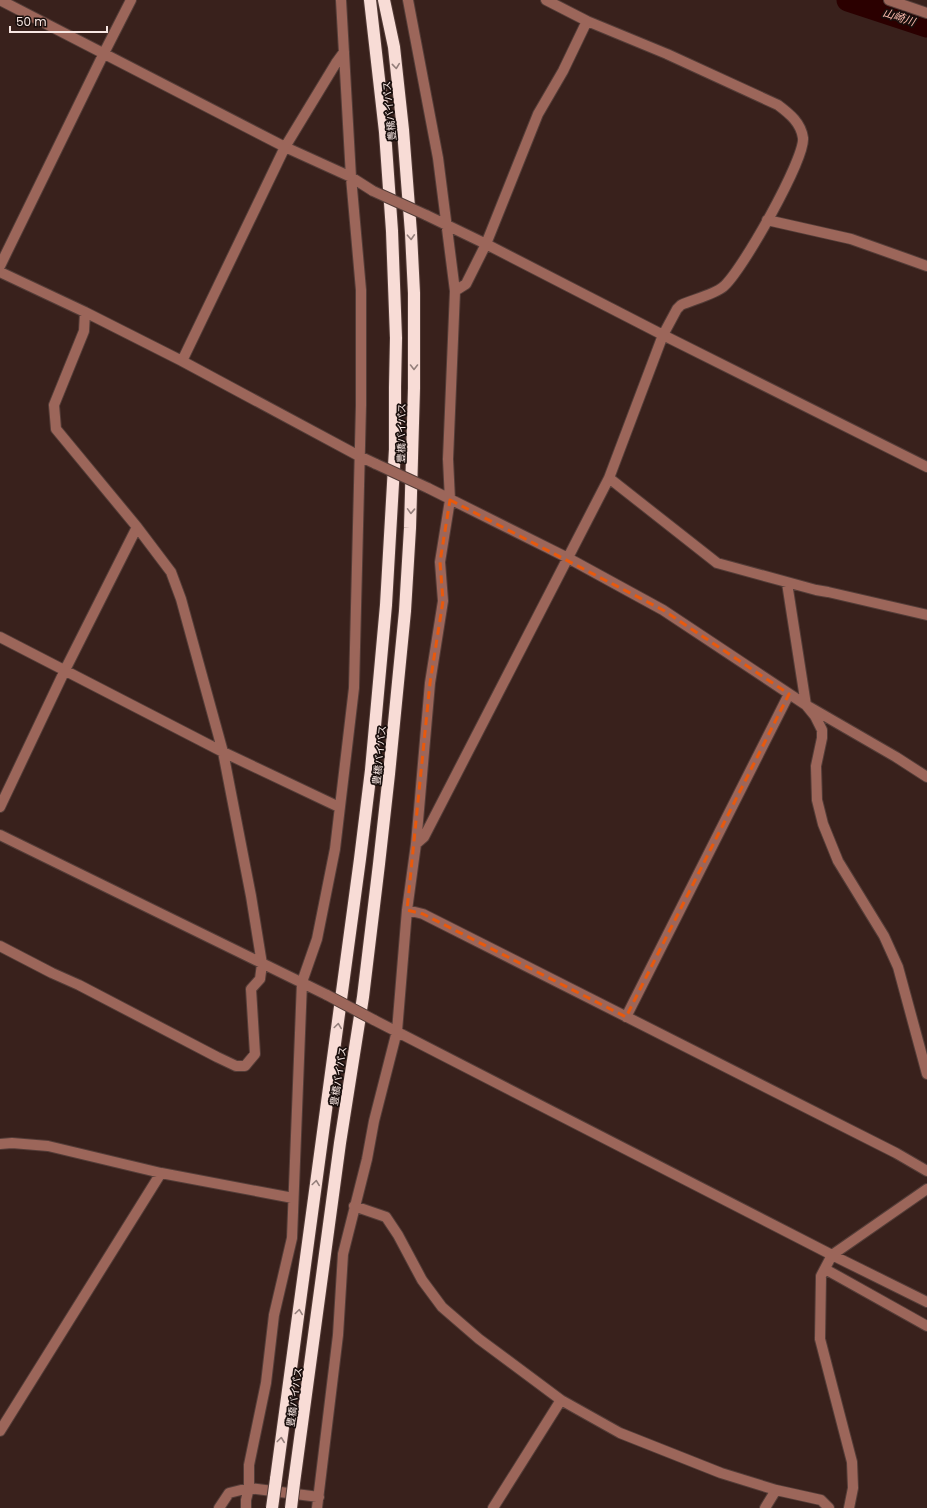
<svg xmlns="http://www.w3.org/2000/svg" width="927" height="1508" font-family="Poppins,'Noto Sans JP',sans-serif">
<rect width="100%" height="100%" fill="#39211c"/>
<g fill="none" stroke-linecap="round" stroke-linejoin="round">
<path stroke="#2b0000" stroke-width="23" d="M848,0L927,26"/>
<g stroke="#543d38" stroke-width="12">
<path id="minor" d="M0,0L285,147L351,177L373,191
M889,0L927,13
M426,215L486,244L663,335L927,467
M767,220L851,239L927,266
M0,266L104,53L131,0
M0,272L85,312L182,361L359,456L376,464
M455,291L466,284L486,244L538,114L563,71L587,21
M182,361L285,147L336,63L344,52
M609,478L717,563L816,590L828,592L927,615
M428,488L568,558L663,610L806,705L896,757L927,777
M787,583L806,705L815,716L822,730V738L816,766L817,800L823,824L838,861L884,936L898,967L927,1074
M0,637L223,752L339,807
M0,807L65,670L137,527
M0,835L327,995
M416,844L424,837L609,478L663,335L677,309L681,305C692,300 715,294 723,287C741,273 805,159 803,138C801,123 790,114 778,105L667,54L587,21L546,0
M407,910L423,914L896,1153L927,1171
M0,946L52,973L79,985L217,1057L236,1066H245L255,1054L251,989L260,979L262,964L251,896L223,752L181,599L171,572L137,527L56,429L54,405L84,331L85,312
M626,1017L789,694
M374,1020L832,1255L927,1302
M0,1144L12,1143L48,1146L161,1173L293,1198
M354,1206L386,1217L398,1235L422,1280L442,1307L479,1339L561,1400L620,1433L721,1473L776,1490L821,1500L829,1508
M825,1269L927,1326
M0,1431L161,1173
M219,1508L229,1493L249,1488L319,1497
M246,1508V1500L249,1488V1465L266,1383L274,1315L292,1238L302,982L317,939L335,849L354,688L361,405V290L351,177L341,0
M317,1508L338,1335L343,1254L367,1159L374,1121L397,1031L407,910L416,844L430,683L443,601L440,562L450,500L448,459L455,291L438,158L408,0
M493,1508L561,1400
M765,1508L776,1490
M849,1508L853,1488L852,1462L820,1339L821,1276L832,1255L927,1189"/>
</g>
<g stroke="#543d38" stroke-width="14">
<path id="highway" d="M276,1479L360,859L371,770L386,605L395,449V387L396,338L392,231L385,132L370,0
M294,1483L340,1143L363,997L379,864L389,774L405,611L410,528L414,388V293L411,233L403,130L394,47L384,0"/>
</g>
<use href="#minor" stroke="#9c665a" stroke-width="10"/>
<use href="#highway" stroke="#f8dcd6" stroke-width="12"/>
<g stroke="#543d38" stroke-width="12" stroke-linecap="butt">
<path id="minor-bridge" d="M373,191L426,215
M376,464L428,488
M327,995L374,1020"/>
</g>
<g stroke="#543d38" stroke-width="14" stroke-linecap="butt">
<path id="highway-bridge" d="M272,1508L276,1479
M291,1508L294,1483"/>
</g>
<use href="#minor-bridge" stroke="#9c665a" stroke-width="10"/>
<use href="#highway-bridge" stroke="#f8dcd6" stroke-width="12"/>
</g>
<defs><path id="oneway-chevron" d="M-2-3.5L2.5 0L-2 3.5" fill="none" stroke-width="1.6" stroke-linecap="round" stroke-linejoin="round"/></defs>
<g stroke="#947f7b">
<use href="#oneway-chevron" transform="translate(396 66) rotate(84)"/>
<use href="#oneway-chevron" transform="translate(411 237) rotate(87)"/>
<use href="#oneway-chevron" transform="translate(414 367) rotate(90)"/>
<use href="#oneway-chevron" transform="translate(411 511) rotate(92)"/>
<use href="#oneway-chevron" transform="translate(338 1026) rotate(-82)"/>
<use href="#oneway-chevron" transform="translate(316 1183) rotate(-82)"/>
<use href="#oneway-chevron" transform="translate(299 1312) rotate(-82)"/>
<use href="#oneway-chevron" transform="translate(281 1440) rotate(-83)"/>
</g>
<path fill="none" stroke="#e8590c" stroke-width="3" stroke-dasharray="8 5" stroke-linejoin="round" d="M450,500L663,610L789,694L626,1017L423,914L407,910L430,683L443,601L440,562Z"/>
<g text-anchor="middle" stroke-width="3.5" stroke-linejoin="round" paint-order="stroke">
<g font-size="10" fill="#f8e7e3" stroke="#190e0c">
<text transform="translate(389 111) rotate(-96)" y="4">豊橋バイパス</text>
<text transform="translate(401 433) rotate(-89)" y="4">豊橋バイパス</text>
<text transform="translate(379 755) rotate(-84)" y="4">豊橋バイパス</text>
<text transform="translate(338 1076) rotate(-81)" y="4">豊橋バイパス</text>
<text transform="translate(294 1397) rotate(-82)" y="4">豊橋バイパス</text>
</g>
<g font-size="11" font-style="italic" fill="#fbbaac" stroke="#190e0c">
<text transform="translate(899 17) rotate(18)" y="4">山崎川</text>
</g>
</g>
<path d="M10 26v6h97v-6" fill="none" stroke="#f8e7e3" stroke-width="2"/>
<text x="16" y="26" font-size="12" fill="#f8e7e3" stroke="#190e0c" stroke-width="3" paint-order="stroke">50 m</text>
</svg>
